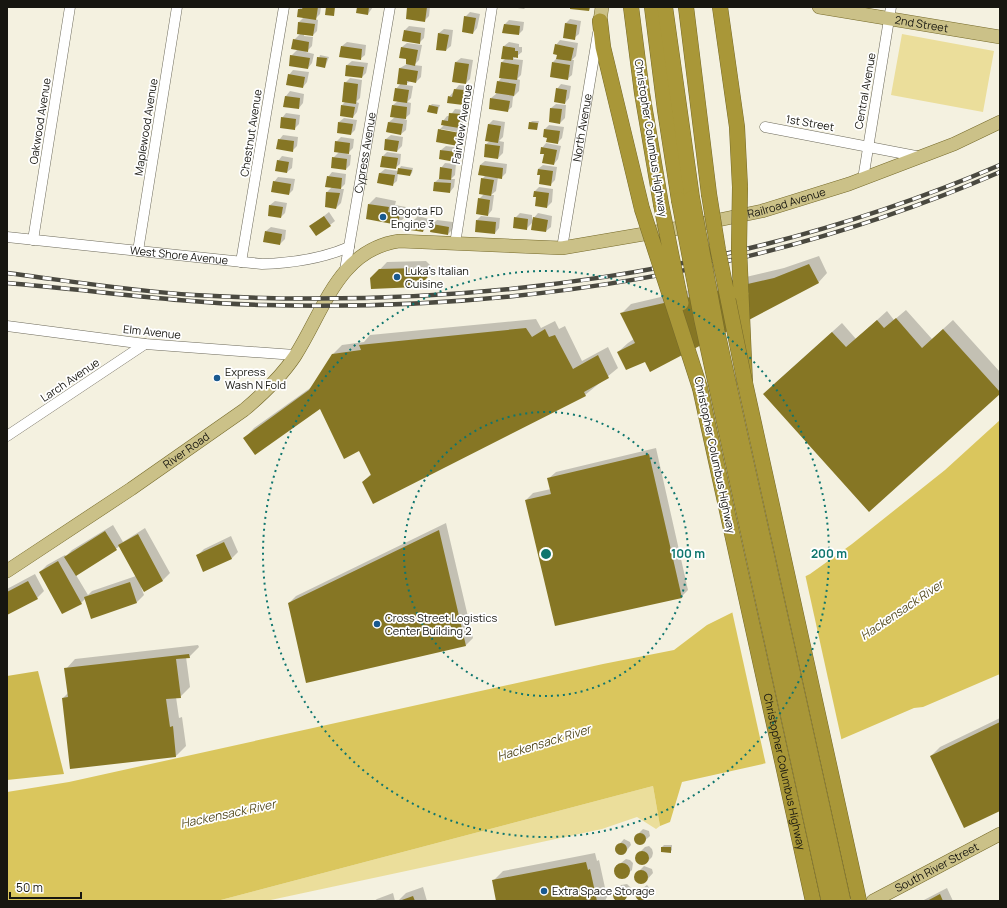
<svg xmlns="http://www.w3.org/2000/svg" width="1007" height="908" font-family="Manrope,sans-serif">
<rect width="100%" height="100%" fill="#f4f1e0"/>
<path fill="#ebde9b" d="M902,34L994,51L983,112L891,95Z
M653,786L660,826L656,829L637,817L602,829L266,901H217Z"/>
<path fill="#cdb94f" d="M38,671L64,774L7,780V676Z"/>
<path fill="#dac65d" d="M1000,420V674L923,707L914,708L807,754L682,782L670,822L660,826L653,786L217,901H7V792L69,782L603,664L674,650L707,625L810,574L852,544L945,470Z"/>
<path fill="#f4f1e0" d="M805,574L842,742L808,756L766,765L732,611Z"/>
<path fill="#0003" fill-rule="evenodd" d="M301,7H321L320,14L315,19L318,20L317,31L313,35L304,34V36L313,37L312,46L306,52L314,54L312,63L308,68L291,56L298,49L294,40L300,34L299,22L304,17L299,9Z
M358,7H373L368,14Z
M408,7H430L429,16L424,21Z
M511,7H526L524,9Z
M470,12L480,14L477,28L473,33L465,17Z
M570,19L581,21L579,34L574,38L565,24Z
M509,20L524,22L523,30L519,34L504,32L505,24Z
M409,26L425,28L424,38L419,43L405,30Z
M444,29L453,30L451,46L446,50L437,49L439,33Z
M560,40L578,43L576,56L572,60H574L572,75L567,79L553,62L557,58L558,54L556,45Z
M347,42L366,45L365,55L360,59L342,46Z
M509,42L519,44V47H522V52L513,59L523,60L521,75L517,79L520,80L519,91L513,97L512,107L507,111L491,98L496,94L498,82L502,77V62L506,58L504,46Z
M407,43L422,45L419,60L414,65L422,66L421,77L416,82L410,81L405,85L413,86L411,98L407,102L411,103L410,114L404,119L407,120L406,130L401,134L387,132L389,122L395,117L393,105L398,101L396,89L401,83L400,68L407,64L408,58L402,47Z
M320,55L329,57L325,67L317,66Z
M461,58L473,60L470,79L466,83L453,81L456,62Z
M352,61L368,63L366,73L362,77L347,65Z
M293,70L309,72L307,82L303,87L289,75Z
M350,78L362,80L360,98L356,102L359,103L357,112L353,117L342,105L346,101L345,83Z
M561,84L571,86L569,98L565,103L557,89Z
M459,85L468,86L467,99L462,104L449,97Z
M290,91L304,94L303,103L299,108L284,106L286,96Z
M432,104L440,105L437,113L430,106Z
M556,104L566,105L565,118L560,123L551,108Z
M455,109L465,110L463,123L458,128L464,129L463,133L441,129V131L463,135L462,140L457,145L439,130L444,125L443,121L447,116H450Z
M286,113L300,115L299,124L294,129L282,118Z
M344,118L357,120L355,130L351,134L339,122Z
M493,120L505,122L503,137L499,141L504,142L503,153L498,158L486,144L490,141L489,124Z
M532,121H539L537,129L530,123Z
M549,125L564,127L562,138L557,143L548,137L545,129Z
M283,135L298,137L297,146L292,151L279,140Z
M391,135L403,137L402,146L397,151L386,139Z
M341,137L354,139L353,148L347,154L351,155L350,165L346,169L333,158L339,152L336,142Z
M546,143L561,146L558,159L554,164L542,148Z
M446,146L461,148L459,156L455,160L441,150Z
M387,152L401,154L400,164L395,168L383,156Z
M282,156L293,158L292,168L287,172L278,161Z
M485,161L507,164L506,173L501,178L498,177L496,191L491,195H494L492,210L488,215L479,199L484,194L482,179L486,175L480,165Z
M445,163L456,164L455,175L451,179H455L454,187L450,192L435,182L440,178L441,168Z
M543,165L557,167L555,180L550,185L538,169Z
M401,166L413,168L412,173L410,175L398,173L397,181L392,185L379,183L380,173L385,169L398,171Z
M332,172L346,174L345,184L340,189H344L341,203L336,208L326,206L327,192L332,187L328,177Z
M278,177L295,179L293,190L289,194L274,182Z
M539,187L553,189L552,202L547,207L537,197L535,191Z
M376,197L396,201L395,205L406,207L405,217L398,224L369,204Z
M275,201L287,203L285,213L281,217L270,205Z
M329,212L335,221L330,225L310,227Z
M520,213L532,215V220L538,213L552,216L551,227L546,231L532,229L533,222L526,229L515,218Z
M418,216L429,219L427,227L423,231L413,221Z
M481,216L500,218L499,228L495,233L477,220Z
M437,220L453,222L452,230L448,234L431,232L433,224Z
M271,227L286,230L285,239L280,244L266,231Z
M819,256L827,273L818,283L646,360L618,352L628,343L634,339L621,314L631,304L784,268Z
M426,261L434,269L417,286L371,279L387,262Z
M906,310L932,339L953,320L1000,372V393L774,384L842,323L856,339L887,311L894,320Z
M536,319L541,328L555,321L559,329L565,326L582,361L608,347L618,368L585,395L363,482L371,474L359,450L320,408L245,438L254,428L313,386L333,354L342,345L364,342L370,335Z
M656,448L688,590L681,597L526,500L533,493L551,489L548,479L556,472Z
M446,523L473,638L466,645L289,603L296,596Z
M113,525L123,542L145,528L170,573L163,580L144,591L141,587L144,595L137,602L86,598L81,603L40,572L47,565L65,555L66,556L72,550ZM120,546L136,576L92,591L88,595L76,575Z
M231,536L238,552L231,559L197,556L204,549Z
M35,574L44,591L37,598L7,614V589Z
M198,645L199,647L189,657H186L190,687L180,697H176L179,718L182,717L186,746L176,756L71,768L63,698L68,693L66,669L75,659Z
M1000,718V809L931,756L940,747Z
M643,829L649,831L650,836L641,844H638L635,840V837Z
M624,839L630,842L631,845L623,855H619L615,851L616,848Z
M664,845H672V850L670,852L662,847Z
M649,846L652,849L653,853L652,857L647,862L640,864L637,862L636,856L645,847Z
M595,853L597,861L599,860L607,897L605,901H497L493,881L503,871Z
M626,859L630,860L633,863L632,870L624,877L618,876L615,871L617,866Z
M644,866L652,869L653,873L645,882L639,883L635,879V875Z
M627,884L631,888V892L622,901H617L614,894L621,885Z
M647,885L651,890L650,893L645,898L638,899L637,895L639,891Z
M423,887L427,901H398L406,893Z
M947,888L953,901H921H922Z
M393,893L395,901H374L377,899Z"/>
<path fill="#867624" d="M303,7H318L316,20L297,17L298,9H302Z
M326,7H335L334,16L325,15Z
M357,7H369L368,15L356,13Z
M407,7H427L425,22L406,19Z
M570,7H590L589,11L570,9Z
M464,16L476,18L473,34L462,32Z
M298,22L315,24L313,36L297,34Z
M565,23L577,25L575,40L563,38Z
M504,24L520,26L519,35L502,33Z
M404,30L421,33L420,44L402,41Z
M438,33L449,35L446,51L436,50Z
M293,39L309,42L308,52L291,49Z
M555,44L574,48L571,61L556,59L557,55L553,54Z
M341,46L362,49L361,60L339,57Z
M503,46L515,48V51H518V58L513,57V60L501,59Z
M401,47L418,50L415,66L406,64V59L399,58Z
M290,55L310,58L308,69L289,66Z
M317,57L327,58L325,68L316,66Z
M455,62L469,64L466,84L452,82Z
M501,62L519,65L517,80L499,78Z
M552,62L570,65L568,80L550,77Z
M346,65L364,67L362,78L345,76Z
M399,68L418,71L416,83L407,81V85L397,84Z
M288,74L305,77L303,88L286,85Z
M497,81L516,84L514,96L495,93Z
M344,82L358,84L356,104L342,102Z
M395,88L409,90L407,103L393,101Z
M556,88L567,90L565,104L554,102Z
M454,89L464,90L463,105L447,103L448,96L452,97Z
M285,96L300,98L299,109L283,107Z
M490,98L510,101L508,112L489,109Z
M341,105L355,107L353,118L340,116Z
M392,105L407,107L406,119L390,117Z
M429,105L438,107L437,114L427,112Z
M550,108L562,109L560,124L549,122Z
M449,113L461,114L459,128L441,125L442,120L448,121Z
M281,117L296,119L295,130L280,128Z
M338,122L353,124L351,135L337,133Z
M388,122L403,124L401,135L386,132Z
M529,122L538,123L537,130L528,129Z
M488,124L501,126L498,143L485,141Z
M438,129L460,133L458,146L436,142Z
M544,129L560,131L558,144L546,142L547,138L543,137Z
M278,139L294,141L293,152L276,149Z
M385,139L399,141L397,152L384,150Z
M335,141L350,143L349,154L334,152Z
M485,144L500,146L498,159L484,157Z
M541,147L557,150L554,165L542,163L544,154H540Z
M440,150L457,152L455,162L439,159Z
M382,156L398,158L396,169L380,167Z
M332,157L347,159L346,170L331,168Z
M277,160L289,162L287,173L275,171Z
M480,165L503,168L502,179L478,175Z
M440,167L452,169L451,180L439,179Z
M398,168L412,170L410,176L397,174Z
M538,169L553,171L551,186L539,184L540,175H537Z
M379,173L395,175L393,186L377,183Z
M327,176L342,178L341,189L325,187Z
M481,178L494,180L491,196L479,194Z
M273,181L291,184L289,195L271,192Z
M434,182L451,183L450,193L433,191Z
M534,191L549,193L547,208L535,206L536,197H533Z
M326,192L340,193L336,209L325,207Z
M478,198L490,200L488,216L476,214Z
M368,204L389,207L388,212L400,214L398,225L366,219Z
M269,205L283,207L281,218L268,216Z
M324,216L331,226L316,236L309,226Z
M514,217L528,219L527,230L513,228Z
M533,217L548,220L546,232L531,230Z
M412,220L425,223L423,232L410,230Z
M476,220L496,222L495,234L475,232Z
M432,224L449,227L448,235L430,232Z
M265,231L282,234L280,245L263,242Z
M809,264L819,283L650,372L645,362L626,370L617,352L635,343L620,313L774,278Z
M418,268L428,277L418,287L371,289L370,278L379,269Z
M896,318L922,348L943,329L1000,392V394L869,512L763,394L832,332L846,347L877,320L884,328Z
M526,328L532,337L545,329L549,337L555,335L573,369L598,355L609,378L584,392L586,396L373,504L362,482L371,475L359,451L344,459L320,409L255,455L243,438L309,390L332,354L361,350L359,345Z
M649,454L682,598L555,626L525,500L551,494L547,478Z
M439,530L466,646L306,683L288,603Z
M105,531L117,550L76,576L64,557Z
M138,534L163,581L144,592L118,545Z
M224,542L232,559L203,572L196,555Z
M58,561L82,604L62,614L39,572Z
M28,581L38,599L7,615V592Z
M130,582L137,603L91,619L84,597Z
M189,654L190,658L176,659L181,698L166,699L170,727L173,726L176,757L70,769L62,698L68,697L64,668Z
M1000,722V811L964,828L930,756Z
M634 839a6 6 0 1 1 12 0a6 6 0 1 1-12 0Z
M615 849a6 6 0 1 1 12 0a6 6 0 1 1-12 0Z
M661,847H671V853L661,852Z
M635 858a7 7 0 1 1 14 0a7 7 0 1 1-14 0Z
M586,862L588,870L590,869L597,901H496L492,880Z
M614 871a8 8 0 1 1 16 0a8 8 0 1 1-16 0Z
M634 877a7 7 0 1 1 14 0a7 7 0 1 1-14 0Z
M613 895a7 7 0 1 1 14 0a7 7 0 1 1-14 0Z
M635.5 895a5.5 5.5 0 1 1 11 0a5.5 5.5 0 1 1-11 0Z
M940,894L943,901H927Z
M413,896L415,901H399Z"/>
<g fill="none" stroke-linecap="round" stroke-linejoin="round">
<g stroke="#6d6a5b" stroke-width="11">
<g id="minor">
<path d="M765,127L921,157"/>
<path d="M863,179L891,7"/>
<path id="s1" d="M7,237L262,264C293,263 321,259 349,247"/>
<path d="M33,240L70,7"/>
<path d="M455,244L492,7"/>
<path id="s2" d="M562,248L598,33"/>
<path d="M138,251L177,7"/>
<path d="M241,262L284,7"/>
<path id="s3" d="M345,270L390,7"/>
<path d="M7,326L145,344L295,355"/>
<path d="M7,436L145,344"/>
</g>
</g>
<g stroke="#766a2a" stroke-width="14">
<g id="major">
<path id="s4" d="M819,7L1000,37"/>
<path d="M600,21L602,7"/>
<path id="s5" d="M7,571L131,489L244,410C263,394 281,377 295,356C324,311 338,250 399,241L562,248L685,227L762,211L849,184L954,144L1000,122"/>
<path id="s6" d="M873,901L1000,834"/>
</g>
</g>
<g stroke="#766a2a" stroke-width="16">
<g id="highway">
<path d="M631,7L642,93L661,204"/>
<path d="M652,7L665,110L679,200"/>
<path d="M665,7L692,198"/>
<path d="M686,7L709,194"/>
<path d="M720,7L737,127L740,187"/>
<path d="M600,21L603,47L642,209"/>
<path d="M741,293L745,383L859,901"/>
<path id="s7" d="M700,388L813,901"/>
</g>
</g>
<use href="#minor" stroke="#fff" stroke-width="10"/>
<use href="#major" stroke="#cbc188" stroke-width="13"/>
<use href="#highway" stroke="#a99738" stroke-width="15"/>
<g stroke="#4a4940" stroke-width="4.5">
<path id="rail" d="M7,273C69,281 131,291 194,295C469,311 746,274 1000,165
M7,283C93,290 179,303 265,305C515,312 770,272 1000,172"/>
</g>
<use href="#rail" stroke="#fff" stroke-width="3" stroke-dasharray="9" stroke-linecap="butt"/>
<g stroke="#766a2a" stroke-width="16" stroke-linecap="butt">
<path id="highway-bridge" d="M740,187L739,248L741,293
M709,194L718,250L745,383
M692,198L717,331L843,901
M679,200L702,321L829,901
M661,204L681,303
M642,209L700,388"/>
</g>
<use href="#highway-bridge" stroke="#a99738" stroke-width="15"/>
</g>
<g fill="none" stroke="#0f766e" stroke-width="2" stroke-dasharray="2 4">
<circle cx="546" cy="554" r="142"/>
<circle cx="546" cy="554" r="283"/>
</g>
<g fill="#19598f" stroke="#fff" stroke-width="1.5">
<circle cx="383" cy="217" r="4"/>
<circle cx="397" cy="277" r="4"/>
<circle cx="217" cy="378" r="4"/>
<circle cx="377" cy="624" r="4"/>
<circle cx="544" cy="891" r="4"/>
</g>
<g text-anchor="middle" stroke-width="3.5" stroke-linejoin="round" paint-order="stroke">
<g font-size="11" fill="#171610" stroke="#fff">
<text dy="4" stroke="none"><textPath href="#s4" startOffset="104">2nd Street</textPath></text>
<text transform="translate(865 91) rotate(-80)" y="4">Central Avenue</text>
<text transform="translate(40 121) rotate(-81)" y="4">Oakwood Avenue</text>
<text transform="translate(810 123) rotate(10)" y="4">1st Street</text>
<text transform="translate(462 124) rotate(-81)" y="4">Fairview Avenue</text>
<text transform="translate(146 127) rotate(-81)" y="4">Maplewood Avenue</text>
<text dy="4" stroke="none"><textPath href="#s2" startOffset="122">North Avenue</textPath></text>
<text transform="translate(251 133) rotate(-81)" y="4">Chestnut Avenue</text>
<text transform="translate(651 138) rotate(81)" y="4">Christopher Columbus Highway</text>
<text dy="4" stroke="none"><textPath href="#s3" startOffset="119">Cypress Avenue</textPath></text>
<text dy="4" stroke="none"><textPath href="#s5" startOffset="915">Railroad Avenue</textPath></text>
<text dy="4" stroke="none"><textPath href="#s1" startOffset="173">West Shore Avenue</textPath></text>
<text transform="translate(152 332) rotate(6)" y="4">Elm Avenue</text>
<text transform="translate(70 380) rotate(-34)" y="4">Larch Avenue</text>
<text dy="4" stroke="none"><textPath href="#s5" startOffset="216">River Road</textPath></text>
<text transform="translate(715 455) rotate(78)" y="4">Christopher Columbus Highway</text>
<text dy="4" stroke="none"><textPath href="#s7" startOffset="393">Christopher Columbus Highway</textPath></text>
<text dy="4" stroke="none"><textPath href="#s6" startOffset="72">South River Street</textPath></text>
</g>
<g font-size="11" fill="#171610" stroke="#fff" text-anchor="start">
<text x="391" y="215">Bogota FD<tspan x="391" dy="13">Engine 3</tspan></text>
<text x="405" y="275">Luka's Italian<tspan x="405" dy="13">Cuisine</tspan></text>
<text x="225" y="376">Express<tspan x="225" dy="13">Wash N Fold</tspan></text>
<text x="385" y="622">Cross Street Logistics<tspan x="385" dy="13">Center Building 2</tspan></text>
<text x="552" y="895">Extra Space Storage</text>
</g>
<g font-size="12" font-style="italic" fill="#574e23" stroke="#fff">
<text transform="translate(902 610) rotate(-34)" y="4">Hackensack River</text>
<text transform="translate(544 743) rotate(-17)" y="4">Hackensack River</text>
<text transform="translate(228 814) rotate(-12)" y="4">Hackensack River</text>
</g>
</g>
<circle cx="546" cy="554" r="6" fill="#0f766e" stroke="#fff" stroke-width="2"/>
<g font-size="12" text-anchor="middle" font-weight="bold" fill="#0f766e" stroke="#fff" stroke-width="3.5" stroke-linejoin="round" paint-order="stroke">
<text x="688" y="558">100 m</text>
<text x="829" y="558">200 m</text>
</g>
<rect width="1007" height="908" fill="none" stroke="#171610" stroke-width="16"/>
<path d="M10 892v6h71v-6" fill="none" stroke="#171610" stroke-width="2"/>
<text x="16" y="892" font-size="12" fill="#171610" stroke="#ffffff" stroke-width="3" paint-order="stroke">50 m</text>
</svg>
